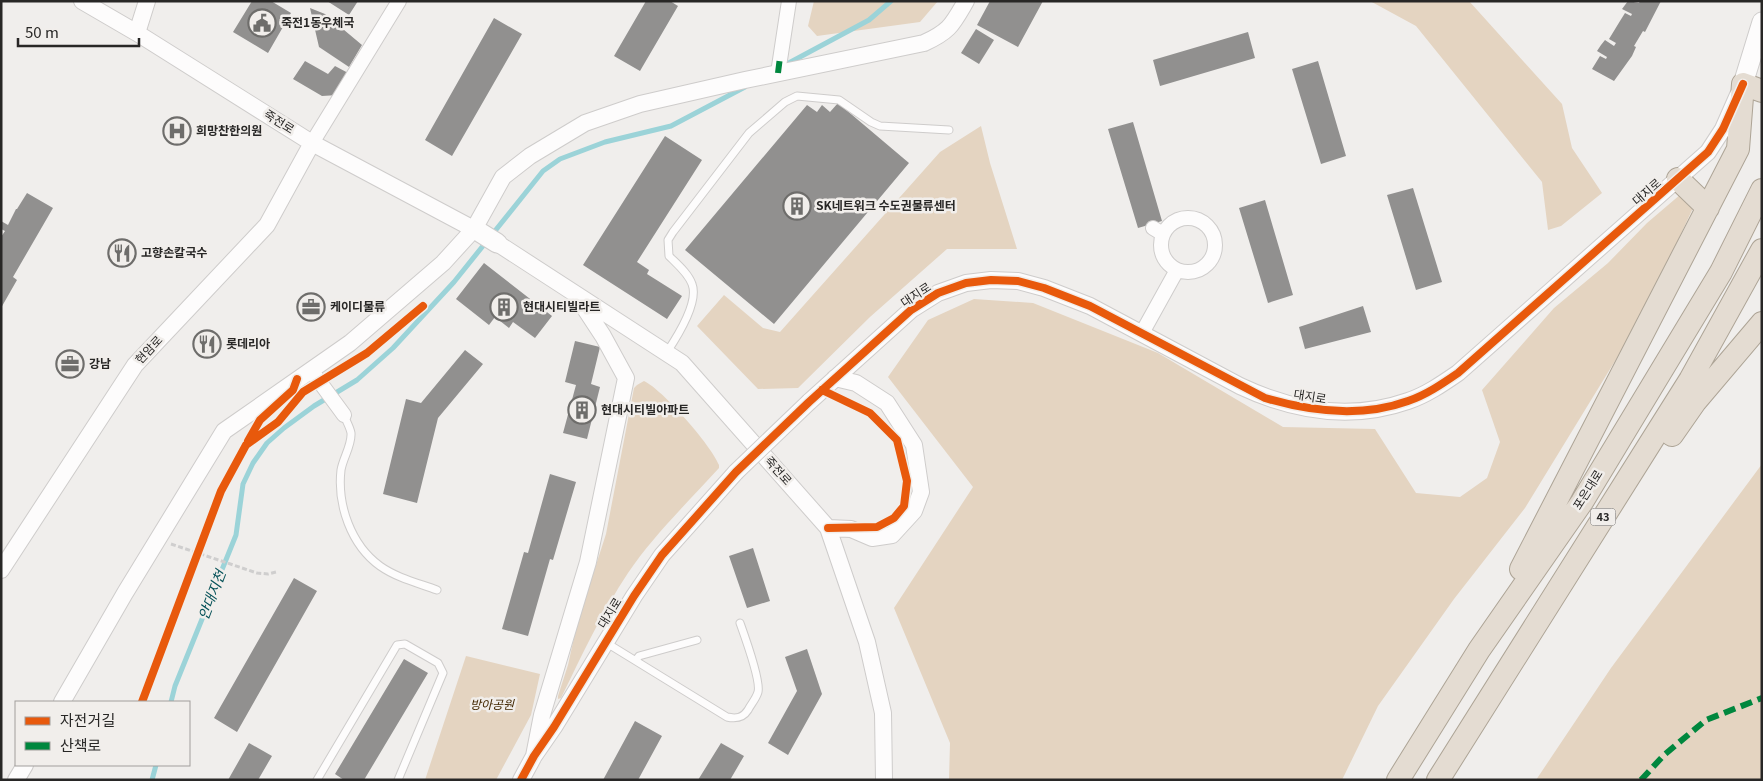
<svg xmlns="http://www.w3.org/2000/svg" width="1763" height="781" font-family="Georgia,'Noto Sans KR',serif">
<rect width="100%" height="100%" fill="#f0eeec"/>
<path fill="#e4d4c1" d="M814,1H938L920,22L817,36L808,26Z
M1370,1H1469L1562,104L1572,148L1602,193L1561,226L1548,230L1542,182L1416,26Z
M981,126L990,163L1017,249H947L870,317L798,388L758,389L697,326L724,295L763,328L780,332L940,152Z
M1681,194L1694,206L1655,289L1626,343L1525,508L1454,599L1378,706L1342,780H949L950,743L894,608L973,487L888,377L928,320L974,299L1033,303L1158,353L1283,427L1375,429L1416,493L1460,497L1487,478L1500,442L1482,390L1554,308L1608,263L1647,223Z
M644,381C663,390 711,445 719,465V468C689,501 653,536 628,573C602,612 582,655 561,698L558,699V696L568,665L577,624L606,534L634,388L637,385Z
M1762,464V780H1536L1611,668Z
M466,656L540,674L531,715L496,780H425Z"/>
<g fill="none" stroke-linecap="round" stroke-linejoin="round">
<path stroke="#9bd3d8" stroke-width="5" d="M785,65L869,20L891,1
M171,702L175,686L236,535L243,484L253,463L267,443L284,428L314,406L357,380L393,348L454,282L543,171L560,159L605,142L671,126L745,87
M152,780L156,765"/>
</g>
<path fill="#91908f" d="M252,1H271L291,13L268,53L233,32Z
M327,1H358L349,15Z
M646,1H670L678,6L640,71L614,56Z
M990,1H1043L1018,47L977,25Z
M1628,1L1639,3L1640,1H1661L1645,32L1643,31L1634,46L1636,47L1632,56L1614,81L1592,69L1600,56L1606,59L1607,57L1597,51L1601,45L1605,40L1614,46L1616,43L1609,39L1620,21L1625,13L1631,16L1632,14L1622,9Z
M310,8L325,14L362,45L349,67L319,47Z
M494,18L522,34L452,156L425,140Z
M976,29L994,40L979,64L961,53Z
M1248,32L1255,58L1160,86L1153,60Z
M305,61L328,74L335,66L350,74L338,95L322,96L293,79Z
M1318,61L1346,156L1321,164L1292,69Z
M838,103L909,163L774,324L685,250L807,105L817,112L822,105L830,112Z
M1133,122L1162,221L1138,228L1108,129Z
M665,136L702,160L637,262L649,270L647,274L682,296L667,319L583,265Z
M1413,188L1442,282L1416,290L1387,195Z
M27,193L53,208L13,277L17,280L1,308V237L5,231L1,229V221L8,225L16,209H17Z
M1265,200L1293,295L1268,303L1239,208Z
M484,263L552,316L535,338L513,322L509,328L495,317L489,325L456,299Z
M1363,306L1371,332L1305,349L1299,327Z
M575,341L600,347L591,384L600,387L587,439L563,433L576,385L565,382Z
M465,350L483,364L438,418L417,503L383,494L406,399L421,403Z
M550,474L576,482L553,560L550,559L528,636L502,629L524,552L528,553Z
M753,548L770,601L747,608L729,556Z
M294,578L317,591L237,732L214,718Z
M807,649L822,694L788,755L768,743L797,691L785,657Z
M404,659L428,673L364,780H344L335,774Z
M635,721L662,736L638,780H603Z
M249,743L272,756L258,780H228Z
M721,743L744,756L730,780H698Z"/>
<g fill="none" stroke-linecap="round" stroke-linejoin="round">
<g stroke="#cecccb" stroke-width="9">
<path id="service" d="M667,352C677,337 699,302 692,284C688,273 677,264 669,256L668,240L673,232L749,133L785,102L797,96L839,100L871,122L880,126L949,130
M344,415C346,421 350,427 351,433C352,445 343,458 341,470C337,505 351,545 380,566C397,578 418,583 437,590
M605,642L727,717C736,719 743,718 748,710C751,704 756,699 758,692C761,681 745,637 740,623
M636,660L639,656L697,640
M317,780L397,645L405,644L438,663L443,673L398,780"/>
</g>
<g stroke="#cecccb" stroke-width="16">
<path id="minor" d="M778,73L789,1
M312,143L399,1
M1161 245a27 27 0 1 1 54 0a27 27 0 1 1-54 0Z
M1153,228L1163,234
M1142,333L1177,270
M311,370L344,415"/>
</g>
<g stroke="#cecccb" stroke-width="18">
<path id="tertiary" d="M82,1L137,33L312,143L481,233
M137,33L147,1
M497,243L682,363L828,528L867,642L883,713L884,780
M809,402L911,310L938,293L966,283L991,280L1018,281L1044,288L1090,306L1240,386C1293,411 1351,421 1408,401C1426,395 1442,384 1458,373L1708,152L1723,129L1738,95
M828,528L851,529L872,538L892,535L914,511L921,492L914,445L887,403L856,383L835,378
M1,570L135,365L267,225L312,143
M62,702L125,593L224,431L350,343L443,263L474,229L503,177L530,156L585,123L640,104L745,80L924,43C950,31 952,25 966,1
M534,756L542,715L588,562L626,378L603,336L578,298
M16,780L25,765
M521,780L534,756L554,727L634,596L662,555L736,472"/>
</g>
<g stroke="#cecccb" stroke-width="21">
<path id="secondary" d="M1743,84L1762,22
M481,233L497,243"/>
</g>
<g stroke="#ada496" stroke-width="24">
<path id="trunk" d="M1678,179L1708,208
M1672,435L1695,402L1762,323
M1521,569L1738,149L1743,84L1762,91
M1398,780L1479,650L1582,502L1721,272L1762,190
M1438,780L1690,380L1762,250"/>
</g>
<path stroke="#cfcece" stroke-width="3" stroke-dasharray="5 2.5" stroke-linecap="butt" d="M171,544L257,573L268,574L276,572"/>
<use href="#service" stroke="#fdfcfc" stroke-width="7"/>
<use href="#minor" stroke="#fdfcfc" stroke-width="14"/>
<use href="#tertiary" stroke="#fdfcfc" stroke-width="16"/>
<use href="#secondary" stroke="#fdfcfc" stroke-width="19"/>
<use href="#trunk" stroke="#e4dcd2" stroke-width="22"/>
<g stroke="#cecccb" stroke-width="18" stroke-linecap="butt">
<path id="tertiary-bridge" d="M736,472L809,402"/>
</g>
<use href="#tertiary-bridge" stroke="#fdfcfc" stroke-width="16"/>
<path stroke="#00873e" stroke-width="6" stroke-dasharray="12 6" stroke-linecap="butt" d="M778,73L780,57
M1641,780L1664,755L1706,720L1762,698"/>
<g stroke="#f1eeeb" stroke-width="11">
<path id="cycleway" d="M822,390L870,413L897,440L907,481L904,506L894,518L877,527L828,528
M248,441L260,420L293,390L297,379
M142,702L221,491L246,445L278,422L303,392L367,353L423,306
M521,780L534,756L554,727L634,596L662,555L736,472L809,402L911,310L938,293L966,283L991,280L1018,281L1044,288L1090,306L1265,398C1312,412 1361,418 1408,401C1426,395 1442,384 1458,373L1708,152L1723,129L1743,84"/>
</g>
<use href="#cycleway" stroke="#e8590c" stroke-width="8"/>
</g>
<defs>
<g id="civic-ring" transform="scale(1.4375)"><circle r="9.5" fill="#f1eeeb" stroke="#6e6d6b" stroke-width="1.5"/><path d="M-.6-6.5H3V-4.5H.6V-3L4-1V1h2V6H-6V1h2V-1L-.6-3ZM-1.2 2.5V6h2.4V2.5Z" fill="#6e6d6b"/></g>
<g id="hospital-ring" transform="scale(1.4375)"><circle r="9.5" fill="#f1eeeb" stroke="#6e6d6b" stroke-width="1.5"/><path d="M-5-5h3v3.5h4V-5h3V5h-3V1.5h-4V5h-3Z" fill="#6e6d6b"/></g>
<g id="building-ring" transform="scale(1.4375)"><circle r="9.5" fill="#f1eeeb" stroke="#6e6d6b" stroke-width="1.5"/><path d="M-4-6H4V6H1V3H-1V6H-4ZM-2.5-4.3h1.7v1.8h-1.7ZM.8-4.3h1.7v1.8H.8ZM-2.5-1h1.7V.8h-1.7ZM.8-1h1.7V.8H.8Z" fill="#6e6d6b"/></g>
<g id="restaurant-ring" transform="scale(1.4375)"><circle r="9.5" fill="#f1eeeb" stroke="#6e6d6b" stroke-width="1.5"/><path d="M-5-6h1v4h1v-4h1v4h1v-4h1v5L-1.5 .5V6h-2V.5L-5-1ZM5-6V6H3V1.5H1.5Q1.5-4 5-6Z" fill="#6e6d6b"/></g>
<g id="office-ring" transform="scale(1.4375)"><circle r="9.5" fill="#f1eeeb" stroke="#6e6d6b" stroke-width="1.5"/><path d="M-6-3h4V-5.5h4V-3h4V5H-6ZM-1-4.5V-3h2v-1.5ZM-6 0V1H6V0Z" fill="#6e6d6b"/></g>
</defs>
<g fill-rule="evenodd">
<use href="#civic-ring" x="262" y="23"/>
<use href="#hospital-ring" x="177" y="131"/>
<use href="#building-ring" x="797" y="206"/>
<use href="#restaurant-ring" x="122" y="253"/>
<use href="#office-ring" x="311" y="307"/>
<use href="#building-ring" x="504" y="307"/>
<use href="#restaurant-ring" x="207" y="344"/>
<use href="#office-ring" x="70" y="364"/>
<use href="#building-ring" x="582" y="410"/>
</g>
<g text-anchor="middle" stroke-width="5" stroke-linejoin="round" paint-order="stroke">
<rect fill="#f1eeeb" stroke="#646361" stroke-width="1" x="1590.5" y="508.5" width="25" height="17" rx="4"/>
<g font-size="11" font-weight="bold" fill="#282726">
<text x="1603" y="521">43</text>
</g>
<g font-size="12" font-weight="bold" fill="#282726" stroke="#f1eeeb" text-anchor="start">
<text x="281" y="27">죽전1동우체국</text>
<text x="196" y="135">희망찬한의원</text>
<text x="816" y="210">SK네트워크 수도권물류센터</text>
<text x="141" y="257">고향손칼국수</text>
<text x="330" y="311">케이디물류</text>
<text x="523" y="311">현대시티빌라트</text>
<text x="226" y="348">롯데리아</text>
<text x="89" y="368">강남</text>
<text x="601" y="414">현대시티빌아파트</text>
</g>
<g font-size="12" fill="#282726" stroke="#f1eeeb">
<text transform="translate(279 122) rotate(32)" y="4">죽전로</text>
<text transform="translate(1647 192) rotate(-41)" y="4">대지로</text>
<text transform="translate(916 295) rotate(-33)" y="4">대지로</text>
<text transform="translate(149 350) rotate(-47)" y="4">현암로</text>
<text transform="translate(1310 397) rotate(9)" y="4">대지로</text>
<text transform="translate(778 471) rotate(48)" y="4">죽전로</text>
<text transform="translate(1588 490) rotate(-58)" y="4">포은대로</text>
<text transform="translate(610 613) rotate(-58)" y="4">대지로</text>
</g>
<g font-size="12" font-style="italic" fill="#422700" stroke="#f1eeeb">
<text x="492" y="709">방아공원</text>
</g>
<g font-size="14" font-style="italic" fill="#065259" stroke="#f1eeeb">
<text transform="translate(212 595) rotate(-69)" y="5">안대지천</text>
</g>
</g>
<rect width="1763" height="781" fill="none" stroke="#282726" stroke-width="5"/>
<rect x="15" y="701" width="175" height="65" fill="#f1eeeb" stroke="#a19e9c"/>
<rect x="25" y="717" width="25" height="8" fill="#e8590c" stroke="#a19e9c"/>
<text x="60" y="726" font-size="15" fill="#282726">자전거길</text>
<rect x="25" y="742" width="25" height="8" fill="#00873e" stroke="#a19e9c"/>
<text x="60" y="751" font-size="15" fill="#282726">산책로</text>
<path d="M18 38v8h121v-8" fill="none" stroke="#282726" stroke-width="2.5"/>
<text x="25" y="38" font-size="15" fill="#282726" stroke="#f1eeeb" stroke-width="4" paint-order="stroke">50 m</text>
</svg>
